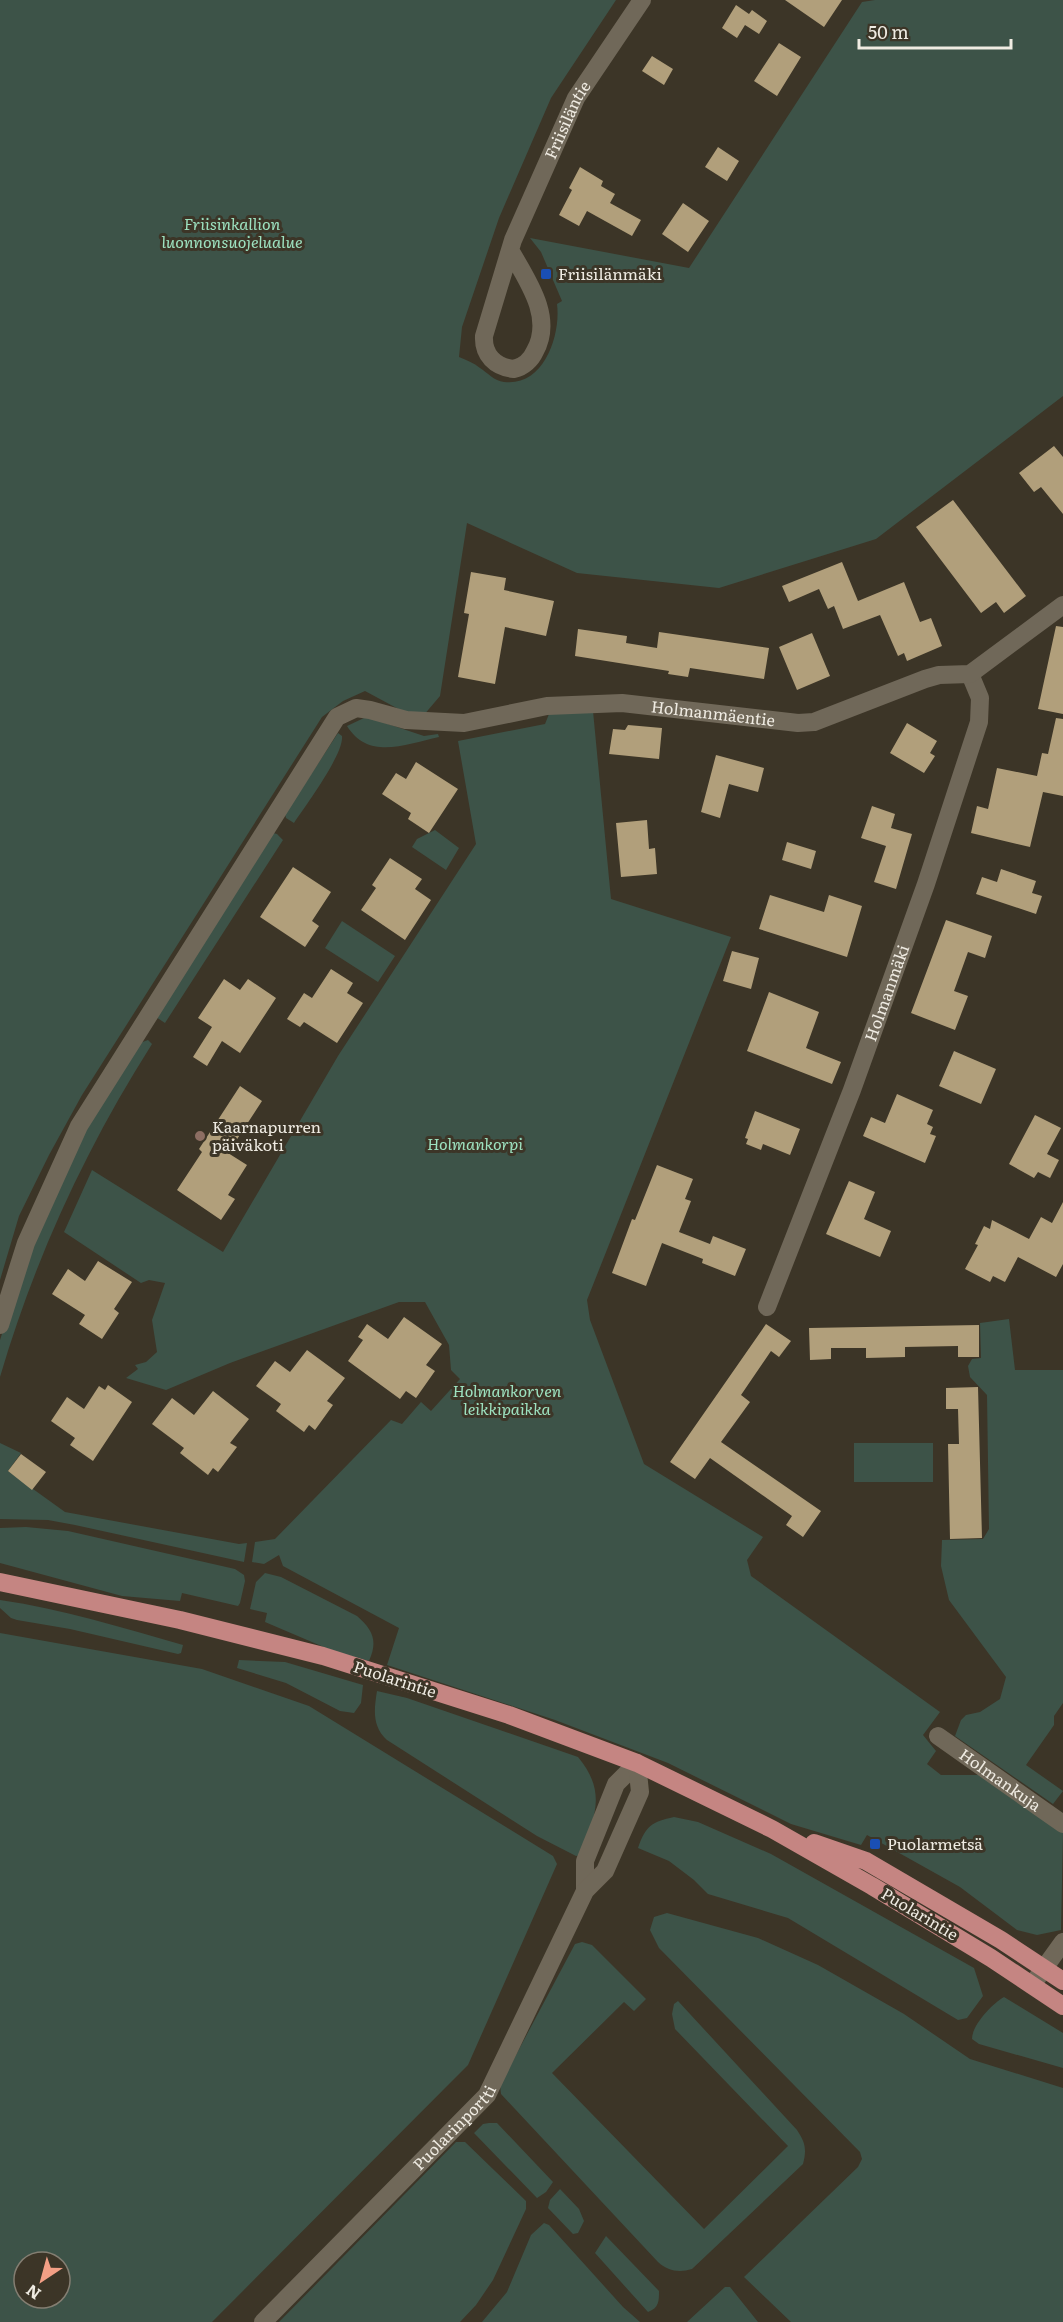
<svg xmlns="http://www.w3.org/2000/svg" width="1063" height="2322" font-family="Literata,serif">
<rect width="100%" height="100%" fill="#3c3527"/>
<path fill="#3d5348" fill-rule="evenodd" d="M0,0H616L551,98L499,218L462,327L459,357C466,360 474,363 480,368C488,373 494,381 504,382C544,387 561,335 557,304L562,301L541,252L530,238L689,268L862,2L875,0H1063V396L876,539L719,588L577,573L467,523L440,696L423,716L404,712L365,691L343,701L322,717L82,1095L49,1155L19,1216L0,1280Z
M593,711L611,899L731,937L587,1300L590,1320L644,1464L763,1537L747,1560L751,1576L940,1712L923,1735L936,1751L927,1764L941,1775H980L1063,1832L1061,1930L1037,1935L1017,1930L960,1887L867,1835L861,1845L791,1824L668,1763L555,1720L387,1665L399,1628L283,1566L279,1555L264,1564L252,1562L255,1542L275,1539L391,1420L402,1424L421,1402L431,1411L460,1379L451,1370L449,1345L425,1302H399L230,1363L166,1390L126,1378L138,1369L135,1365L146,1362L157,1352L152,1320L165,1283L149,1280L141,1283L64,1232L92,1170L223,1252L338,1056L476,844L458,741L545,724L549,714Z
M364,718H370L424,736L438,734L439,737C406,744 369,761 347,726Z
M338,733L342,736C344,754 306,805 294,823L286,818L285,814Z
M435,830L459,848L446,870L412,847L417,839Z
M273,833L277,834L283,840L165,1023L156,1017Z
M342,921L395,956L378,982L325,948Z
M148,1040L152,1044C86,1148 35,1258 0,1377V1340L29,1252L84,1130L137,1044Z
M1009,1319L1015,1370H1063V1703L1054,1716V1725L1026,1765L1063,1791L1053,1804L955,1736L961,1720L966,1715L980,1712L1000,1699L1006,1677L949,1600L941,1566L942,1540L983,1539L989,1529L987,1395L970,1377L968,1366L972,1359L981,1358L980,1323Z
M0,1443L21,1453L8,1471L65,1512L239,1544L247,1543L244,1562L75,1525L48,1520L0,1519Z
M854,1443H933V1482H854Z
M26,1527L68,1531L235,1569L244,1575L245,1581L240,1603L238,1606L182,1593L180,1601L122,1596L0,1563V1528Z
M265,1573L281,1577L357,1616C373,1630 378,1641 369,1661L333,1651L265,1622L267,1613L250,1609L256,1582Z
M0,1600C63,1609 123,1628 183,1645L181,1653L178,1654L70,1629L17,1620L11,1618L0,1608Z
M0,1633L202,1669L309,1706L553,1856L557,1864L468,2065L212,2322H0ZM24,2262H60V2298H24Z
M239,1660L285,1662L363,1685L361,1703L354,1713L340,1711L286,1683L237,1668Z
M377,1691L407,1698L578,1757C607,1792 595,1816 581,1855L576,1856L537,1836L387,1740C372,1726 374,1710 377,1691Z
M674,1817L698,1822L771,1854L974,1968L983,1996L967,2018L958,2020L788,1918L708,1894L694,1880L669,1861L638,1848C646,1825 652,1822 674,1817Z
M667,1913L758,1938L818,1965L904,2014L970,2059L1063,2088V2322H791L744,2277L858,2167L862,2159L860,2152L659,1948L650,1930L654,1917Z
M582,1942L592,1945L646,1999L634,2011L624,2002L552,2073L704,2229L788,2146L675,2029L672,2014L674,2004L678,2001L797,2130C805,2142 807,2149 803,2164L692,2269C679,2273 668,2271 658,2262L501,2094L500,2085L575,1944Z
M1004,1997L1063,2033V2068L979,2044L972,2039C972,2025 992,2004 1004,1997Z
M489,2123H497L553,2182L546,2192L537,2198L474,2133L483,2124Z
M456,2142H465L526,2201V2209L493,2280L476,2305L460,2322H279Z
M560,2189L579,2209L584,2221L578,2233L573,2234L548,2208L550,2200Z
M544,2223L549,2225L623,2307L640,2322H482L507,2292L531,2235Z
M606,2236L659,2291C659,2301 659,2308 648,2312L595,2253Z
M725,2287H730L758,2322H687Z"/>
<path fill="#b19f7b" d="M785,0H842L824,27Z
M736,5L749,14L752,10L767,21L759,34L745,25L737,38L722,28Z
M779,43L801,57L777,96L754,81Z
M652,56L673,69L664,85L642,71Z
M718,147L739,161L727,181L705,167Z
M580,167L603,181L601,186L615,194L610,203L641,220L632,236L587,211L579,226L559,215L572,190L569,188Z
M683,203L709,221L688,252L662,234Z
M1054,446L1063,457V514L1041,487L1034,492L1019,473Z
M953,500L1026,596L1004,613L996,602L981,613L916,527Z
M842,562L858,601L904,582L920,622L931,618L942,646L907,661L904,653L898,656L880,615L843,629L834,606L828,609L819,589L789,602L782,586Z
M471,572L506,578L504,590L554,601L546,636L505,627L495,684L458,677L469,614L464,613Z
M1056,626L1063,627V714L1038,709Z
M578,629L627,636L626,643L657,648L659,632L769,648L764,679L690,668L688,677L668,674L669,671L575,656Z
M812,633L830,676L797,690L779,647Z
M1056,718L1063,719V796L1043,792L1030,847L971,833L977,806L988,809L997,768L1037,776L1042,753L1048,754Z
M907,723L937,741L930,753L935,756L924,773L890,753Z
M628,725L662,728L659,759L609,754L613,729L625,730Z
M716,755L764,768L758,792L729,784L720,818L701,812Z
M416,762L458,789L429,833L408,819L411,813L382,794L396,773L406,779Z
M872,806L895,814L891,828L912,834L896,889L874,882L886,846L861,838Z
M647,820L649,849L655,848L657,874L621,877L616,823Z
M787,842L816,851L811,869L782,860Z
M390,858L422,879L415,889L431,900L405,940L361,910L376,888L372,885Z
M293,867L331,892L312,921L319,926L305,947L260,917Z
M1001,869L1036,881L1032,893L1042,896L1036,914L976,894L982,877L997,882Z
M770,895L824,912L829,895L862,906L847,957L759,929Z
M946,920L992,936L985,958L968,952L954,991L968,996L955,1030L911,1013Z
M732,951L759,958L751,989L723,981Z
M331,969L353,983L347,993L363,1003L337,1043L304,1022L300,1027L287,1019L304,993L312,998Z
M224,979L240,990L248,979L276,998L240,1053L222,1041L207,1066L193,1057L212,1027L198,1018Z
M769,992L819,1012L806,1048L841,1062L832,1084L747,1051Z
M954,1051L996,1069L981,1104L939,1086Z
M240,1086L262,1101L228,1153L247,1165L228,1195L235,1199L221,1220L177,1190L202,1152L199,1149Z
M897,1094L933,1110L927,1124L933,1127L930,1134L936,1136L925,1163L863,1136L871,1117L885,1123Z
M755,1111L800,1129L790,1155L763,1144L761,1150L746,1144L748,1139L745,1138Z
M1035,1115L1061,1128L1047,1154L1059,1160L1050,1178L1038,1172L1034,1178L1009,1164Z
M657,1165L693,1179L685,1199L691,1201L679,1232L710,1244L713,1236L746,1249L735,1276L702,1263L703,1259L662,1243L646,1286L612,1273L632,1219L635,1220Z
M849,1181L875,1192L864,1219L891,1231L880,1257L826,1234Z
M1063,1202V1264L1056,1277L1018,1257L1005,1282L993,1276L990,1282L965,1269L978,1245L975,1244L984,1226L990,1229L992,1220L1029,1239L1041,1217L1052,1223Z
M98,1261L132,1282L114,1309L119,1313L102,1339L79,1324L85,1315L52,1294L68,1269L85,1281Z
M404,1317L442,1344L426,1365L435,1371L416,1398L406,1391L400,1399L348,1361L363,1340L358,1337L367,1324L388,1339Z
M766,1324L791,1341L779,1357L771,1351L741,1395L750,1402L721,1442L821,1511L803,1537L786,1525L792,1516L710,1458L695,1479L670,1462Z
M979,1325V1357H958V1346L905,1347V1357L866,1358V1348H831V1359L810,1360L809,1328Z
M307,1350L345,1378L327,1401L333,1405L315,1430L309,1425L304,1432L276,1411L281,1404L256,1386L275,1361L290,1372Z
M108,1385L132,1402L93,1461L70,1445L75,1438L51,1421L67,1397L84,1409L99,1386L105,1390Z
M978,1387L982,1538L950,1539L948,1444H959L958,1409H946V1388Z
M213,1391L249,1419L230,1443L237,1447L218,1472L213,1468L208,1475L180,1453L184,1448L152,1424L172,1398L194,1415Z
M21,1454L46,1472L32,1490L8,1471Z"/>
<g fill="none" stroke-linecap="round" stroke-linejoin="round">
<g stroke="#706859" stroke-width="18">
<path id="s1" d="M510,250C527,280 554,317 535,351C531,360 523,367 514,369C495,367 483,355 484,336L513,240L576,98L642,0"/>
<path id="s2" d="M767,1307L852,1090L926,884L979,722L980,698L970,674"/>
<path id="s3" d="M0,1325L26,1243L79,1126L337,717L356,708L370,710L406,720L464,723L547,706L622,703L798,723L814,722L925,679L939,675L970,674L1063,605"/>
<path id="s4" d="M938,1736L1063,1824"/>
<path d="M585,1891V1861L616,1784L637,1763"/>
<path d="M1032,1985L1063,1942"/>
<path id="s5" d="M263,2322L487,2095L585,1891L605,1871L640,1792L637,1763"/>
</g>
<path stroke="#c58582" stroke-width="18" d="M0,1582L180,1620L323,1656L509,1715L637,1763L772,1829L872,1886L991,1958L1063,2006
M814,1843L866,1861L1001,1940L1063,1981"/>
</g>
<g fill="#1a4fb4" stroke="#3c3527" stroke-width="2">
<rect x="540" y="268" width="12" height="12" rx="3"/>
<rect x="869" y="1838" width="12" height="12" rx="3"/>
</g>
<circle fill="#8d6e63" stroke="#3c3527" stroke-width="2" cx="200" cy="1136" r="6"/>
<g text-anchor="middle" stroke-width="6" stroke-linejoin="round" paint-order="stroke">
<g font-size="16" fill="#efebe2" stroke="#3c3527">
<text dy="6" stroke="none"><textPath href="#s1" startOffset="420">Friisiläntie</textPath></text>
<text dy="6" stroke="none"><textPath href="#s3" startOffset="1080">Holmanmäentie</textPath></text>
<text dy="6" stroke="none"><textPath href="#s2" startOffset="336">Holmanmäki</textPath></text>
<text transform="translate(395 1679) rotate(18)" y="6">Puolarintie</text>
<text dy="6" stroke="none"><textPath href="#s4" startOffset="76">Holmankuja</textPath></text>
<text transform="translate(920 1914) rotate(31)" y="6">Puolarintie</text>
<text dy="6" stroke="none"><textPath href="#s5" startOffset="273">Puolarinportti</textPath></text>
</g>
<g font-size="16" font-style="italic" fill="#9de2c0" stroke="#3c3527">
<text x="232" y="230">Friisinkallion<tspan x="232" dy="18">luonnonsuojelualue</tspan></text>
<text x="475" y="1150">Holmankorpi</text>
<text x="507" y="1397">Holmankorven<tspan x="507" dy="18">leikkipaikka</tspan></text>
</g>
<g font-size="16" fill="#efebe2" stroke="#3c3527" text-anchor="start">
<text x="558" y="280">Friisilänmäki</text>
<text x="212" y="1133">Kaarnapurren<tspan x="212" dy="18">päiväkoti</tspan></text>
<text x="887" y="1850">Puolarmetsä</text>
</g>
</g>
<g transform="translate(42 2280) rotate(216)"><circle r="28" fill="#3c3527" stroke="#847e72" stroke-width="1.5"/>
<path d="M0-4.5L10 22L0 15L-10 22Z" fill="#f39f85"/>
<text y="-9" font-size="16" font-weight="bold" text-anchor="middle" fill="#efebe2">N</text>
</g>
<path d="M859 39v9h152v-9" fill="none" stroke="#efebe2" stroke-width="3"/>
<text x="868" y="39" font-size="18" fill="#efebe2" stroke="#3c3527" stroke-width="4.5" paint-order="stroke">50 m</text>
</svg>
